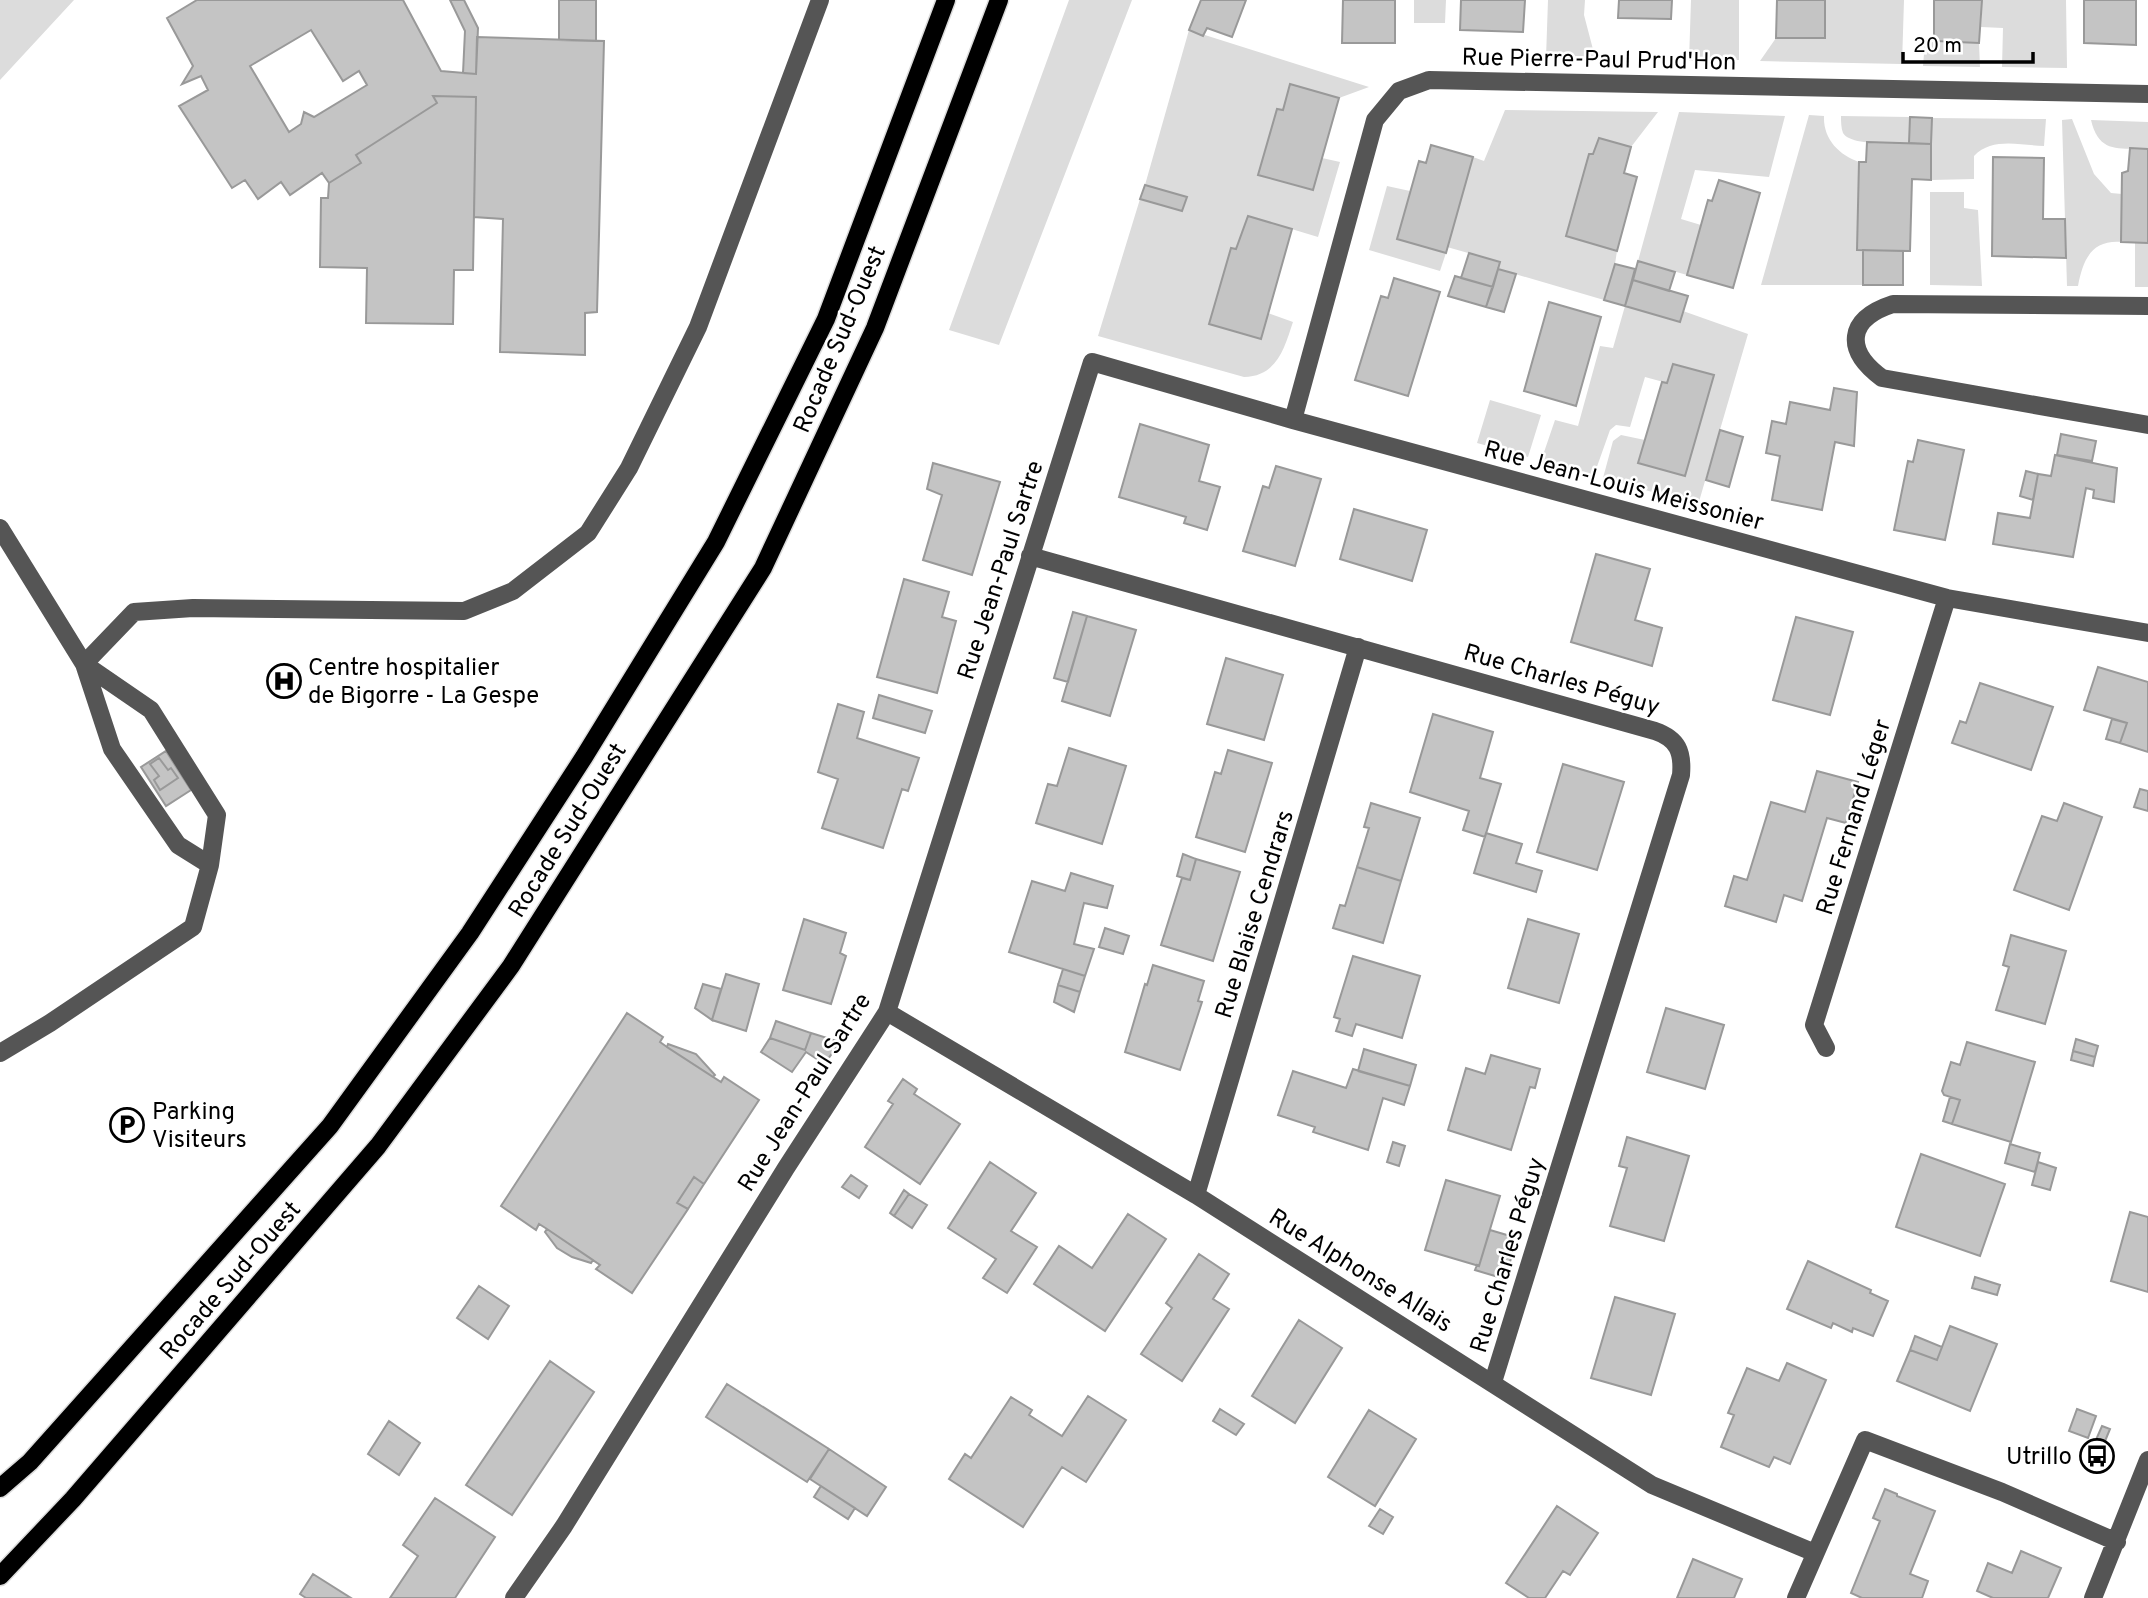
<svg xmlns="http://www.w3.org/2000/svg" width="2148" height="1598" font-family="Overpass,sans-serif">
<rect width="100%" height="100%" fill="#fff"/>
<path fill="#dcdcdc" d="M0,0H74L0,80Z
M1069,0H1132L999,345L949,330Z
M1414,0H1446L1445,23H1414Z
M1548,0H1585L1584,15L1595,57L1546,58Z
M1691,0H1739V60L1689,61Z
M1825,0H1904L1902,64L1760,61L1776,38H1825Z
M1982,0H2066L2067,68L2002,67L2003,28L1981,27Z
M1189,30L1369,87L1339,98L1291,84L1283,110L1277,109L1258,175L1312,190L1322,158L1340,162L1318,237L1248,216L1236,249L1231,248L1209,324L1260,339L1268,313L1293,322C1284,349 1277,376 1244,377L1098,336L1140,199L1182,211L1186,198L1145,185Z
M1925,42L1979,43L1980,67L1923,66Z
M1505,110L1658,112L1631,147L1599,138L1593,154H1589L1566,236L1617,251L1615,264L1604,300L1498,269L1500,262L1447,247L1473,157L1484,161Z
M1679,112L1785,116L1769,177L1695,170L1681,219L1701,225L1687,275L1638,261Z
M1809,115L1824,116C1823,139 1839,155 1859,162L1857,250H1863V285H1761Z
M1841,116L1910,117L1909,143C1895,143 1850,146 1843,133C1841,128 1841,121 1841,116Z
M1932,118L2046,119L2044,146C2019,145 1992,137 1974,156V179L1931,180Z
M2072,119L2094,174L2111,193L2122,194L2121,242C2091,240 2083,260 2078,286H2067L2062,120Z
M2091,120L2148,122V149C2119,148 2099,154 2091,120Z
M1387,186L1410,191L1397,239L1446,253L1440,271L1369,250Z
M1930,192H1964V208L1978,210L1982,286L1930,285Z
M2135,243H2148V287H2135Z
M1625,306L1680,321L1683,311L1748,334L1698,505L1603,478L1613,441L1621,435L1645,440L1639,463L1685,476L1714,375L1674,364L1667,383L1645,377L1630,427L1616,425L1610,430L1594,475L1541,461L1555,420L1578,426L1600,346L1613,348Z
M1490,400L1541,415L1528,457L1477,443Z"/>
<path fill="#c4c4c4" stroke="#999" stroke-width="2" fill-rule="evenodd" d="M197,0H403L441,71L476,74L477,37L604,41L597,312L585,313V355L500,352L503,219L474,217L476,97L433,96L437,103L356,155L361,163L329,183L322,173L290,195L281,182L258,199L245,180L232,188L179,106L208,90L201,76L182,84L193,66L167,18ZM311,30L343,81L359,71L367,85L314,117L304,112L301,124L289,132L250,66Z
M450,0H464L478,28L476,74L463,73L465,31Z
M559,0H596V41L559,40Z
M1201,0H1246L1232,37L1207,28L1203,36L1189,30Z
M1343,0H1395V43H1342Z
M1461,0H1525L1523,32L1460,30Z
M1619,0H1672L1671,19L1618,18Z
M1777,0H1825V38H1776Z
M1934,0H1982L1979,43L1934,41Z
M2084,0H2136V45L2084,43Z
M1290,84L1339,98L1313,190L1258,175L1277,109L1283,110Z
M433,96L476,97L473,270H454L453,324L366,323L367,268L320,267L321,198H328L329,183L361,163L356,155L437,103Z
M1910,117L1932,118L1931,144L1909,143Z
M1599,138L1631,147L1624,173L1637,177L1617,251L1566,236L1589,154H1593Z
M1867,142L1931,144V180L1912,179L1910,251L1857,250L1859,162H1866Z
M1431,145L1473,157L1446,253L1397,239L1419,161L1426,163Z
M2130,148L2148,149V243L2121,242L2122,173L2128,171Z
M1993,157L2044,158L2043,219H2065L2066,258L1992,256Z
M1719,180L1760,193L1733,288L1687,275L1708,200L1712,201Z
M1145,185L1187,197L1182,211L1140,199Z
M1248,216L1292,229L1261,339L1209,324L1231,248L1236,249Z
M1863,250L1903,251V285H1863Z
M1469,253L1500,262L1493,287L1461,278Z
M1638,261L1675,272L1669,291L1633,280Z
M1615,264L1635,269L1625,306L1604,300Z
M1498,269L1516,274L1504,312L1486,307Z
M1455,276L1493,287L1486,307L1448,296Z
M1394,278L1440,292L1408,396L1355,380L1381,296L1388,298Z
M1633,280L1688,296L1680,322L1625,306Z
M1549,302L1601,317L1576,406L1524,391Z
M1673,364L1714,375L1685,476L1638,463L1662,382L1667,383Z
M1834,388L1857,392L1854,446L1835,442L1822,510L1772,500L1780,456L1766,453L1772,421L1786,424L1790,402L1830,410Z
M1140,424L1209,445L1199,481L1220,487L1207,530L1184,523L1186,517L1119,497Z
M1720,430L1743,437L1729,487L1706,480Z
M2061,434L2096,441L2092,461L2057,455Z
M1918,440L1964,450L1945,540L1894,530L1908,461L1913,462Z
M2055,455L2117,468L2114,502L2093,498L2094,490L2086,488L2073,557L1993,544L1998,513L2030,518L2038,474L2051,476Z
M933,463L1000,482L972,575L923,560L942,495L927,489Z
M1276,466L1321,479L1295,566L1243,551L1263,486L1269,488Z
M2026,471L2038,474L2033,500L2020,496Z
M1354,509L1427,530L1412,581L1340,559Z
M1596,554L1650,569L1635,620L1662,628L1652,666L1571,642Z
M904,579L949,592L942,617L956,621L937,693L877,677Z
M1073,612L1087,616L1068,682L1054,678Z
M1087,616L1136,630L1110,716L1062,701Z
M1796,617L1853,632L1830,715L1773,700Z
M1226,658L1283,675L1264,740L1207,724Z
M2098,667L2148,682V752L2120,743L2127,723L2084,710Z
M1980,683L2053,707L2031,770L1952,743L1960,721L1966,723Z
M879,695L932,711L925,733L873,718Z
M838,704L864,712L857,738L919,758L908,791L902,789L883,848L822,828L838,779L818,772Z
M1433,714L1493,732L1480,778L1501,784L1485,837L1463,830L1469,811L1410,792Z
M2112,719L2127,723L2120,743L2106,739Z
M1069,748L1126,766L1102,844L1036,823L1048,784L1057,786Z
M1228,750L1272,763L1245,852L1196,837L1215,772L1221,774Z
M166,751L191,790L166,806L141,767ZM159,758L168,770L171,768L178,778L160,790L154,780L159,776L150,764Z
M159,758L168,770L171,768L178,778L160,790L154,780L159,776L150,764Z
M1563,764L1624,782L1597,870L1537,852Z
M1817,771L1858,782L1846,823L1827,818L1802,901L1784,895L1776,922L1725,906L1734,876L1747,880L1771,802L1805,812Z
M2140,789L2148,791V811L2134,807Z
M1371,803L1420,818L1401,881L1357,867L1369,828L1364,827Z
M2064,803L2102,817L2069,910L2014,890L2042,816L2057,821Z
M1486,833L1522,844L1516,863L1542,871L1536,892L1474,873Z
M1183,854L1196,859L1190,880L1177,876Z
M1196,859L1240,872L1213,961L1161,945L1182,878L1190,880Z
M1357,867L1401,881L1383,943L1333,928L1340,905L1345,906Z
M1071,873L1113,886L1107,908L1084,903L1074,944L1094,949L1085,976L1009,952L1032,881L1065,891Z
M804,919L846,933L840,953L846,956L831,1004L783,990Z
M1528,919L1579,934L1559,1003L1508,988Z
M1105,928L1129,936L1123,954L1099,947Z
M2011,935L2066,951L2045,1024L1996,1010L2009,967L2003,965Z
M1353,956L1420,976L1402,1038L1356,1024L1352,1036L1336,1031L1340,1019L1334,1017Z
M1153,965L1204,981L1198,1001L1202,1002L1180,1070L1125,1052L1145,984L1147,985Z
M1063,969L1085,976L1080,992L1058,985Z
M726,974L759,984L746,1031L712,1020Z
M703,984L721,989L712,1020L695,1008Z
M1058,985L1080,992L1074,1012L1054,1002Z
M1666,1008L1724,1025L1705,1089L1647,1072Z
M627,1013L663,1037L660,1042L667,1047L721,1082L724,1077L759,1100L704,1184L694,1177L677,1203L688,1209L632,1293L596,1269L600,1265L547,1229L539,1224L536,1230L501,1206Z
M776,1021L811,1033L805,1050L770,1038Z
M811,1033L840,1042L828,1059L823,1055L820,1061L806,1052L792,1072L761,1052L770,1038L805,1050Z
M2076,1039L2098,1046L2095,1057L2073,1051Z
M1967,1042L2035,1062L2011,1142L1952,1124L1960,1100L1944,1095L1942,1091L1951,1062L1960,1065Z
M668,1044L696,1054L715,1075L713,1077L667,1047Z
M1364,1049L1416,1065L1410,1086L1358,1071Z
M2073,1051L2095,1057L2093,1066L2071,1060Z
M1491,1055L1540,1069L1535,1088L1530,1087L1511,1150L1448,1130L1466,1068L1485,1074Z
M1353,1069L1410,1086L1404,1105L1383,1098L1368,1150L1313,1132L1315,1127L1278,1115L1293,1071L1346,1088Z
M903,1079L917,1089L914,1094L960,1124L920,1184L865,1147L893,1104L888,1101Z
M1950,1097L1960,1100L1952,1124L1943,1121Z
M1627,1137L1689,1156L1664,1241L1610,1226L1627,1168L1619,1166Z
M1393,1142L1405,1146L1399,1166L1387,1162Z
M2010,1144L2040,1153L2035,1172L2005,1163Z
M1921,1154L2005,1184L1980,1256L1896,1227Z
M990,1162L1036,1193L1011,1231L1037,1247L1007,1293L983,1278L996,1259L948,1228Z
M2038,1162L2056,1168L2050,1190L2032,1185Z
M851,1175L867,1186L859,1198L842,1187Z
M694,1177L704,1184L688,1209L677,1203Z
M1446,1180L1500,1196L1479,1266L1425,1250Z
M904,1190L909,1194L894,1216L890,1213Z
M909,1194L927,1205L912,1228L894,1216Z
M2130,1212L2148,1217V1292L2111,1281Z
M1128,1214L1166,1239L1105,1331L1034,1284L1059,1246L1092,1268Z
M547,1229L593,1260L591,1263L572,1257L557,1248L545,1232Z
M1490,1230L1517,1238L1505,1279L1475,1270L1477,1265L1479,1266Z
M1199,1254L1229,1274L1213,1299L1229,1309L1182,1381L1141,1354L1172,1308L1166,1303Z
M1808,1261L1871,1290L1870,1293L1888,1301L1873,1336L1853,1328L1852,1332L1833,1323L1831,1328L1787,1309Z
M1975,1277L2000,1285L1997,1295L1972,1288Z
M479,1286L509,1306L488,1339L457,1318Z
M1615,1297L1675,1314L1651,1395L1591,1378Z
M1299,1320L1342,1348L1295,1423L1252,1396Z
M1950,1326L1997,1344L1970,1411L1897,1381L1910,1350L1937,1360Z
M1915,1336L1942,1347L1937,1360L1910,1350Z
M550,1361L594,1392L512,1515L466,1485Z
M1787,1363L1826,1380L1790,1464L1774,1457L1769,1467L1721,1447L1734,1415L1728,1413L1747,1368L1779,1381Z
M727,1384L829,1449L807,1482L706,1417Z
M1088,1396L1126,1420L1086,1482L1062,1467L1023,1527L949,1479L965,1454L971,1458L1011,1397L1032,1410L1029,1415L1062,1436Z
M1220,1409L1244,1424L1236,1435L1213,1421Z
M2077,1409L2096,1416L2088,1438L2069,1431Z
M1369,1410L1416,1439L1375,1506L1328,1477Z
M389,1421L420,1443L399,1475L368,1454Z
M2102,1426L2110,1429L2103,1446L2095,1442Z
M829,1449L886,1487L867,1516L810,1479Z
M821,1486L855,1508L848,1519L814,1497Z
M1885,1489L1897,1494V1496L1935,1511L1910,1574L1928,1581L1922,1598H1862L1851,1593L1880,1521L1873,1518Z
M435,1498L495,1537L455,1598H390L418,1556L403,1545Z
M1557,1506L1598,1533L1570,1575L1563,1571L1545,1598H1529L1506,1583Z
M1380,1509L1393,1517L1383,1534L1369,1526Z
M2021,1551L2061,1568L2048,1598H1993L1977,1591L1988,1563L2012,1573Z
M1693,1559L1742,1579L1734,1598H1677Z
M313,1574L351,1598H306L300,1594Z"/>
<g fill="none" stroke-linecap="round" stroke-linejoin="round">
<g stroke="#dbdbdb" stroke-width="21">
<path id="major" d="M0,1488L30,1462L330,1126L470,933L584,757L716,542L826,319L946,0
M0,1576L73,1499L378,1146L511,966L763,568L875,328L999,0"/>
</g>
<path stroke="#555" stroke-width="18" d="M2148,306L1893,304C1847,319 1844,350 1882,378L2148,425
M1293,420L1375,120L1399,91L1429,80L2148,94
M0,528L84,664L112,749L178,845L210,865
M1030,556L1655,731C1678,739 1683,752 1681,775L1493,1382
M84,664L134,612L193,608L464,611L513,591L588,533L629,468L698,327L820,0
M887,1012L1196,1195L1652,1485L1815,1553
M1826,1048L1814,1025L1947,598
M0,1053L50,1023L193,927L210,865L217,815L151,710L84,664
M1196,1195L1358,647
M514,1598L564,1526L786,1168L887,1012L1092,362L1293,420L1947,598L2148,633
M1796,1598L1865,1440L2002,1492L2117,1542
M2093,1598L2148,1460"/>
<use href="#major" stroke="#000" stroke-width="18"/>
</g>
<defs>
<g id="hospital-ring" transform="scale(1.75)"><circle r="9.5" fill="#fff" stroke="#000" stroke-width="1.5"/><path d="M-5-5h3v3.5h4V-5h3V5h-3V1.5h-4V5h-3Z" fill="#000"/></g>
<g id="parking-ring" transform="scale(1.75)"><circle r="9.5" fill="#fff" stroke="#000" stroke-width="1.5"/><path d="M-3.5-5.5H1a3.5 3.5 0 0 1 0 7H-1V5.5H-3.5ZM-1-3.4V-.6H.8a1.4 1.4 0 0 0 0-2.8Z" fill="#000"/></g>
<g id="bus-ring" transform="scale(1.75)"><circle r="9.5" fill="#fff" stroke="#000" stroke-width="1.5"/><path d="M-5-6H5V4H4V6H2V4H-2V6H-4V4H-5ZM-3.5-4V0h7V-4ZM-3.5 1.2v1.5H-2V1.2ZM2 1.2v1.5H3.5V1.2Z" fill="#000"/></g>
</defs>
<g fill-rule="evenodd">
<use href="#hospital-ring" x="284" y="681"/>
<use href="#parking-ring" x="127" y="1125"/>
<use href="#bus-ring" x="2097" y="1456"/>
</g>
<g text-anchor="middle" stroke-width="5" stroke-linejoin="round" paint-order="stroke">
<g font-size="24" fill="#000" stroke="#fff">
<text transform="translate(1599 59) rotate(1)" y="8">Rue Pierre-Paul Prud'Hon</text>
<text transform="translate(839 339) rotate(-67)" y="8">Rocade Sud-Ouest</text>
<text transform="translate(1624 485) rotate(15)" y="8">Rue Jean-Louis Meissonier</text>
<text transform="translate(1000 570) rotate(-72)" y="8">Rue Jean-Paul Sartre</text>
<text transform="translate(1562 679) rotate(16)" y="8">Rue Charles Péguy</text>
<text transform="translate(1853 817) rotate(-73)" y="8">Rue Fernand Léger</text>
<text transform="translate(567 830) rotate(-58)" y="8">Rocade Sud-Ouest</text>
<text transform="translate(1254 914) rotate(-73)" y="8">Rue Blaise Cendrars</text>
<text transform="translate(804 1092) rotate(-58)" y="8">Rue Jean-Paul Sartre</text>
<text transform="translate(1507 1255) rotate(-73)" y="8">Rue Charles Péguy</text>
<text transform="translate(1361 1270) rotate(32)" y="8">Rue Alphonse Allais</text>
<text transform="translate(230 1280) rotate(-49)" y="8">Rocade Sud-Ouest</text>
</g>
<g font-size="24" fill="#000" stroke="#fff" text-anchor="start">
<text x="308" y="675">Centre hospitalier<tspan x="308" dy="28">de Bigorre - La Gespe</tspan></text>
<text x="152" y="1119">Parking<tspan x="152" dy="28">Visiteurs</tspan></text>
<text x="2072" y="1464" text-anchor="end">Utrillo</text>
</g>
</g>
<path d="M1903 52v10h130v-10" fill="none" stroke="#000000" stroke-width="3.5"/>
<text x="1913" y="52" font-size="21" fill="#000000" stroke="#ffffff" stroke-width="5" paint-order="stroke">20 m</text>
</svg>
